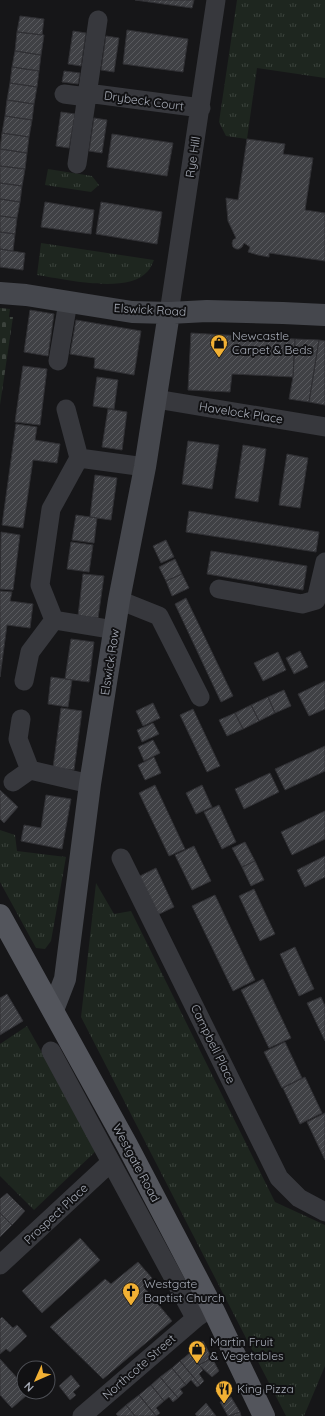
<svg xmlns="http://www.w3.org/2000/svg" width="325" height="1416" font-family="Quicksand,sans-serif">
<defs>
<pattern id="grass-tufts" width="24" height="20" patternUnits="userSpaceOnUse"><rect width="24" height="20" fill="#1e261f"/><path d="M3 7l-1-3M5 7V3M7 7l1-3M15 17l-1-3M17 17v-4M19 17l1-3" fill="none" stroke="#3c433d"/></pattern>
<pattern id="cemetery-stones" width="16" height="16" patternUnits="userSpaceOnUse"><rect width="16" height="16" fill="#1e261f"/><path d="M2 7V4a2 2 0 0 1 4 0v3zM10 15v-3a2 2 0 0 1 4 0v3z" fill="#3c433d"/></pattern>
<pattern id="building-hatch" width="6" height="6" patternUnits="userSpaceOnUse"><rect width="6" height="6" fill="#404145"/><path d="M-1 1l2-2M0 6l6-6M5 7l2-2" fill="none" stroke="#595a5e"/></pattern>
</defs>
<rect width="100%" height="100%" fill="#161618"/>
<path fill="url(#grass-tufts)" d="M237,0H325V78L257,68L247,139L226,136L219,122Z
M48,169L92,176L99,185L91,192L45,185Z
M41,243L154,260C152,264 150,269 148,271C128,295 64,279 37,275Z
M0,830L15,835L17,851L66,857L51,941L45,949L36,948L0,882Z
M96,883L114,914L131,911L275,1202L325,1225V1366L304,1416H286L81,1017Z
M27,1026L97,1150L34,1210L0,1176V1044Z"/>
<path fill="url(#cemetery-stones)" d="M0,308L10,309L9,317H13L0,405Z"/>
<path fill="url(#building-hatch)" stroke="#303034" d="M135,0H194L192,8Z
M20,16L44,19L42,35L17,32Z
M127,30L188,39L183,72L123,64Z
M73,31L86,33L81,66L68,64Z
M17,32L44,35L41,55L15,51Z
M106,36L119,38L114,72L101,70Z
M15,51L41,55L39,71L12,67Z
M12,67L39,71L37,87L10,83Z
M64,71L80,73L78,84L62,82Z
M10,83L37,87L34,104L7,100Z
M7,100L34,104L32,120L5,116Z
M61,112L75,114L69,148L56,146Z
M5,116L32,120L29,137L2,133Z
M94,118L107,120L102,153L89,151Z
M2,133L29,137L27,153L0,149Z
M112,134L173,143L167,176L107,167Z
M247,139L285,144L283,154L313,158L305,210L325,213V261L269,253V257L258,255L248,252L250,247L244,243L242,247L239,249H236L233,247L232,243L233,240L236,238L228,221L226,198L238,200Z
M0,149L27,153L25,169L0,166Z
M0,166L25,169L22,186L0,183Z
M0,183L22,186L20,202L0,199Z
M0,199L20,202L17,218L0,216Z
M45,202L94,210L91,234L41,227Z
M101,202L162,212L157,244L96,234Z
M0,216L17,218L15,234L0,232Z
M0,232L15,234L13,251L0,249Z
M0,249L25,253L23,270L0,267Z
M30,310L54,314L48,356L24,352Z
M76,320L141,331L134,375L94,368L95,358L70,354Z
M191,333L295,339L293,377L232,374L230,392L188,390Z
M295,339L319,340L309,402L289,399L293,377Z
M319,340L325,341V405L309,402Z
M23,366L47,369L40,425L15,422Z
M97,377L118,380L114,409L93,406Z
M108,409L127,412L122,450L102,447Z
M16,424L37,427L35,440L60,444L57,463L33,460L23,528L2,525Z
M188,441L219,445L212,489L182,484Z
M243,445L266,449L258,502L235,498Z
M287,454L308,458L300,508L279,505Z
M95,475L117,478L111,520L90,517Z
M189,511L319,532L316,552L186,532Z
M76,515L97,518L94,543L72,540Z
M1,532L20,535L13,590L0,589Z
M166,540L174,557L161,563L153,546Z
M71,542L93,545L89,572L67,569Z
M211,551L307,566L303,590L207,574Z
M175,559L182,574L166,581L159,567Z
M83,574L104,576L98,618L78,616Z
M182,574L189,588L172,596L166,581Z
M0,591L12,592L10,601L33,604L30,628L7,625L0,677Z
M186,598L233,696L221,702L175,604Z
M71,639L94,642L89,682L65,679Z
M300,651L308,667L294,674L286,658Z
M278,652L286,670L263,681L254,663Z
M51,677L72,680L68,707L48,704Z
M325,681V709L309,716L298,694Z
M284,690L291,706L275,713L268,697Z
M268,697L275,713L259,721L251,705Z
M153,703L160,718L143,726L136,711Z
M251,705L259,721L243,729L235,713Z
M61,708L82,711L74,770L53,768Z
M193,709L220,766L207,772L180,715Z
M235,713L243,729L227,736L219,720Z
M153,723L159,734L142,742L137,730Z
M153,740L160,753L144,761L138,747Z
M325,746V771L285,790L275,769Z
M154,757L161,773L145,780L138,765Z
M270,773L279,792L244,809L235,789Z
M155,785L185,849L169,856L139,793Z
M202,785L212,807L196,814L186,793Z
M0,790L18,807L4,823L0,819Z
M46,795L71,799L62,849L21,841L24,825L41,828Z
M219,805L236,842L222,849L204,812Z
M325,811V839L292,855L281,832Z
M245,842L255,861L242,867L232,848Z
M194,846L211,881L192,890L175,855Z
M325,856V877L305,887L297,870Z
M255,861L264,880L251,886L242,867Z
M156,868L174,907L155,916L136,878Z
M254,889L275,934L260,941L239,896Z
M215,895L255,980L233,991L192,906Z
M295,947L314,989L299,996L280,954Z
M263,979L291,1038L269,1048L241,990Z
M7,994L23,1021L0,1035V998Z
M321,997L325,1006V1041L307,1003Z
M285,1042L302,1078L282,1088L264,1052Z
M305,1077L322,1113L300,1124L283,1088Z
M325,1113V1160L307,1122Z
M7,1193L25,1211L12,1225L0,1213V1199Z
M0,1213L12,1225L0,1237Z
M80,1238L100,1260L42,1313L22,1291Z
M138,1262L152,1278L143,1286L172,1321L103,1379L50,1327L105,1279L111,1284Z
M2,1317L13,1328L17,1325L27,1336L10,1352L6,1349L0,1354V1319Z
M203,1341L212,1358L199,1365L190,1353Z
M190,1353L203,1370L199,1374L204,1381L200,1385L180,1361Z
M212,1358L219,1371L212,1377L199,1365Z
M0,1359L19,1380L16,1383L27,1395L12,1408L0,1395Z
M180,1361L200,1385L197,1387L191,1380L186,1385L172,1368Z
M172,1368L186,1385L180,1389L183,1393L178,1398L160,1377Z
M71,1375L80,1386L73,1392L76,1395L70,1400L59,1386Z
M160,1377L178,1398L173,1402L169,1397L164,1401L151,1385Z
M151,1385L164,1401L156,1408L160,1413L156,1416L139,1395Z
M139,1395L156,1416H135L126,1405Z
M231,1397L240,1412L228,1416L220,1402Z
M206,1403L216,1416H197L195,1414Z
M126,1405L135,1416H118L116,1414Z
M240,1412L241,1416H230Z"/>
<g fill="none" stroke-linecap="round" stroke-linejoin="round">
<path stroke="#37383d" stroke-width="19" d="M87,93L201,108
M64,94L87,97
M77,164L98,20
M169,313L216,0
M58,361L68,302
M156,399L325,427
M66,409L79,458L145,467
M79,458L51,509L40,585L54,620L115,630
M219,589L302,604L316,600L325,562
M119,600L159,616L200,697
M24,681L30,652L54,620
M21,719L18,739L30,770L90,784
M13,782L30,770
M121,858L279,1178L299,1198L325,1212
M51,1051L193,1314L196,1318L212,1307
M0,1265L111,1162
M82,1416L196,1318"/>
<path stroke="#45474d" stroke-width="22" d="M0,293L26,295L132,312L169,313L207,311L283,313L325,315
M53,1010L65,979L90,784L119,600L145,467L169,313"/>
<path stroke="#53555c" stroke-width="22" d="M0,915L127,1145L212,1307L264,1416"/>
</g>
<defs>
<g id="shop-pin" transform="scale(0.9)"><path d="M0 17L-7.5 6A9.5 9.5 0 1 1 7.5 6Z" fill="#f2b134" stroke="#111113"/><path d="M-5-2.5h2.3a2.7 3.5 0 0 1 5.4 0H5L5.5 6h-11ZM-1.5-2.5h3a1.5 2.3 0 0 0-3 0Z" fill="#111"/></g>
<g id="church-pin" transform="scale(0.9)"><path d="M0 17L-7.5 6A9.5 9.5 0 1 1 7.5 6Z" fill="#f2b134" stroke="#111113"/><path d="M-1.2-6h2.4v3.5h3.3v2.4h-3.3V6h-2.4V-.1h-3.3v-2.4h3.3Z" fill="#111"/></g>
<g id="restaurant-pin" transform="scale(0.9)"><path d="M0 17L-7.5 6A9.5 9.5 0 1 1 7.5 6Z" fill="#f2b134" stroke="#111113"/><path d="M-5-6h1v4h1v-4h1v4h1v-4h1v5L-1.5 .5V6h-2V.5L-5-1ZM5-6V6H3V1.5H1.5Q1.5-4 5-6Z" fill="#111"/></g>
</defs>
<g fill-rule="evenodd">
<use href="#shop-pin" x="219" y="343"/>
<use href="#church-pin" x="131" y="1291"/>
<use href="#shop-pin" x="197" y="1349"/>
<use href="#restaurant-pin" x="224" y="1389"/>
</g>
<g text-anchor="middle" stroke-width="4" stroke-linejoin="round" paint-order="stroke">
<g font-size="12" fill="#a8adb8" stroke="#111113">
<text transform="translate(144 101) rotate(8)" y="4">Drybeck Court</text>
<text transform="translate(193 157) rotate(-81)" y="4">Rye Hill</text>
<text transform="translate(150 310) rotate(3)" y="4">Elswick Road</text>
<text transform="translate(241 413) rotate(9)" y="4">Havelock Place</text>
<text transform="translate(110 662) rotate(-81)" y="4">Elswick Row</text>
<text transform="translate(213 1044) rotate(64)" y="4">Campbell Place</text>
<text transform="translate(136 1163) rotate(62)" y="4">Westgate Road</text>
<text transform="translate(56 1214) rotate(-43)" y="4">Prospect Place</text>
<text transform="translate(139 1367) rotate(-41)" y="4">Northcote Street</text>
</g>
<g font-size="12" fill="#a8adb8" stroke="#111113" text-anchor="start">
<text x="232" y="340">Newcastle<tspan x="232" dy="14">Carpet &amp; Beds</tspan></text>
<text x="144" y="1288">Westgate<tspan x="144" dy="14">Baptist Church</tspan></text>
<text x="210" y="1346">Martin Fruit<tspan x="210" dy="14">&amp; Vegetables</tspan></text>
<text x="237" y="1393">King Pizza</text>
</g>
</g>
<g transform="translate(36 1380) rotate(225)"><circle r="19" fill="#111113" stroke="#4d4f55"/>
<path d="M0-3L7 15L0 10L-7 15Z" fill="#f2b134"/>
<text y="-6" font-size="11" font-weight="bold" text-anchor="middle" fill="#a8adb8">N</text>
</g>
</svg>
